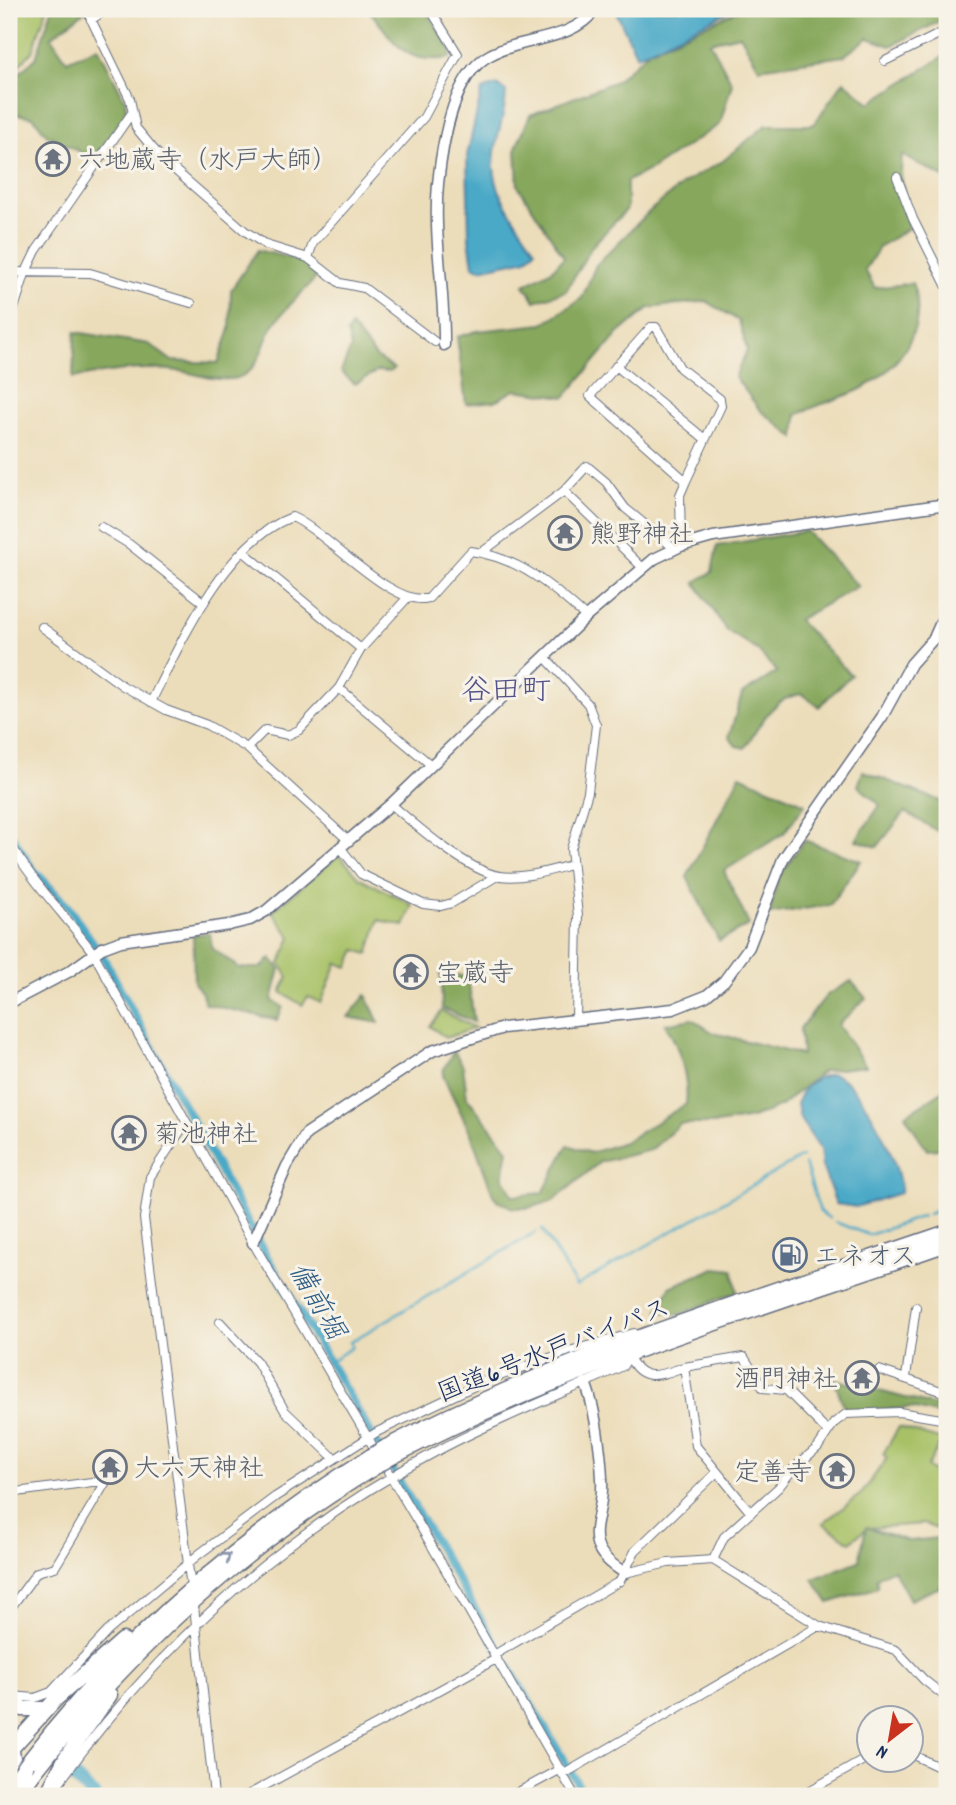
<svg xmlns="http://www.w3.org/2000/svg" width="956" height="1805" font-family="Dekko,'Klee One',sans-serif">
<rect width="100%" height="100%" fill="#f7f3e8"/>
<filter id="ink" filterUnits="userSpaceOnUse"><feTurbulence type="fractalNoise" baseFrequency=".0143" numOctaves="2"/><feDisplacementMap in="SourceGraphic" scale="14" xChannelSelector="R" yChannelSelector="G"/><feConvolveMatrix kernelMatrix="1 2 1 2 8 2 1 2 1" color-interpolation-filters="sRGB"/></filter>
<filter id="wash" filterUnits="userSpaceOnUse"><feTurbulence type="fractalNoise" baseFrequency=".00686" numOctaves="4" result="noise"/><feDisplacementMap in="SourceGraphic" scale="28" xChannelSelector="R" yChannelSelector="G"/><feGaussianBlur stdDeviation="1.57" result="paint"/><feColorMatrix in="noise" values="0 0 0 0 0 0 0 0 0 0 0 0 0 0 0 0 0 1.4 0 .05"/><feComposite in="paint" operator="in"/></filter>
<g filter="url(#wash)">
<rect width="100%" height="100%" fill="#ecddba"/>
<path fill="#a8c166" stroke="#627862" stroke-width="2" d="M9,9H47L32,52L9,75Z
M339,855L360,878L413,905L404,926L379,920L368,954L356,950L348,967L337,963L321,1003L308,997L302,1005L281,992L288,977L280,964L291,937L272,912Z
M442,1011L475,1028L446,1038L430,1026Z
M899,1427L942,1440L927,1467L947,1481V1532L923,1524L867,1528L850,1542L823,1523L862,1493L887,1458L883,1454Z"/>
<path fill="#86a75b" stroke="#506b5c" stroke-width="2" d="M52,9H82L84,12L51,37L67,61L98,47L125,100L128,119L94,159L47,135L33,117L16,114L9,134V82L36,58Z
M368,9H425L451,50L450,58C401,65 397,43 368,9Z
M741,9H947V18L891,46L868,38L844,56L759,68L740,35L710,42L732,83L720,124L650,170L627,181V209L592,246L566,291L535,301L524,285L552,270L564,257L518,186L516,148L530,115L616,81L649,51Z
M947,54V179L902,155L901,174L909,228L880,246L865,270L875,288L912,283C930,326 900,368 861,389C841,399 819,403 797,415L795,438L760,410L735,377L747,350L739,321L706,301L649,308L618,334L565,397L515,390L495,401L466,404L457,337L477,331L543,324L582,298L596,265L652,209L687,181L723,161L766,125H813L844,81L870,103Z
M258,250C277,256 310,257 316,278C302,293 284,309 273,326C264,340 261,362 247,373C228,387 200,374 179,371C142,366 109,371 73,378L75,332L149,344L172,361L218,363L230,329L231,290Z
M351,326L376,357L394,369L389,372L378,371L355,384L341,372L351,347L347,333Z
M806,531L858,586L798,620L851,675L819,707L802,694C771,698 761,724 745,748L736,746L729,737L742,694L777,672L757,650L726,630L695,582L712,572L717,546Z
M863,771L943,802L944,835L905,812L877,847L856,840L880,805L858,786Z
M740,775L805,804L784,833L724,871L749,925L719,941L687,877Z
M804,840L861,861L830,905L769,914L778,879Z
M210,933L212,948L239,968H261L271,958L280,969L272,1000L283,1007L277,1020L205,1004L202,993L194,983L193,935Z
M441,973L468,977L474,1022L442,1008Z
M851,981L866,998L838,1025L866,1066L823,1071L781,1106L752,1118L717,1124H680L651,1150L600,1162L553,1201L528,1208H513L498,1201L493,1195L471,1134L443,1076L444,1068L454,1051L463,1066L467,1097L508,1150L503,1176L513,1196L543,1193L568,1145L591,1153L624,1142L686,1104C689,1078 679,1046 665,1024L692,1019L714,1033L802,1055L800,1028L827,995Z
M366,995L379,1023L348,1017Z
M947,1088V1148L927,1150L905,1115Z
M715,1268L733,1270L737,1292L678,1315L658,1311L670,1287Z
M834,1379L947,1409V1417L912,1408L850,1411L844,1407Z
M866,1527L909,1541L947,1537V1584L910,1600L893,1569L877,1578L878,1587L829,1603L813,1579L859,1561Z"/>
<path fill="#48a9c7" stroke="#326c92" stroke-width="2" d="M618,9H733L637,56L616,12Z
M497,85L506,91C506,117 493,142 494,167C496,199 519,224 535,250L527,259L480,269L473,266L469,239L467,155L482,90Z
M832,1074C858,1076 904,1168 900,1193L856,1207L836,1204L822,1166L820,1149L800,1119L797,1104C800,1088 816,1076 832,1074Z"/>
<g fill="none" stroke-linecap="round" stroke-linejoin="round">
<path stroke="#48a9c7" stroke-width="2.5" d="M805,1164L820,1212L829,1218
M928,1214L947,1207
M835,1222L869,1235L923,1216
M542,1229L576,1286L802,1157
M330,1362L352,1347L350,1342L536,1232"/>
<path stroke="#48a9c7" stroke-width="8" d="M9,831L32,868L68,907L102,955L259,1243L585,1796"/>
<path stroke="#48a9c7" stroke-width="14" d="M72,1775L94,1796"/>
</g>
</g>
<g filter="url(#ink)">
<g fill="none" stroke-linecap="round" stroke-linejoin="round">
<g stroke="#646c7e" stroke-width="10">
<path id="minor" d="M86,9L130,99L136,128L161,158L245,231L266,245L308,258L340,283L364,288L435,342
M91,20L107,9
M885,61L947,30
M897,177L913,219L947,287
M308,258L313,243L424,117L458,54L430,9
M9,272L90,273L191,303
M9,324L25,274L36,251L131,114
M651,327H656L680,368L720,399L721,406L686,481L590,396Z
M616,366L705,439
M564,491L587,466L606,482L625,508L675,549
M101,527L129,544L204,603
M681,546L680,495L686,481
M244,552L361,649
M481,553L564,491L643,568
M42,627L123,686L166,710L207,725L247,748L349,841
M545,657L588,704L596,725L588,792L571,849L578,916L576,1020
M339,688L431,765
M151,702C181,642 226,541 292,517C327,532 393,609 429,598L471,551C519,558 552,586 586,617
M247,748L265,730L288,735L299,730L339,688L361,649L408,597
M391,804C415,825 469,872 500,876C524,879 548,871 571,865
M9,841C30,880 67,917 94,954L253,1243L426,1536L575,1796
M340,847L361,874L423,904L441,906L452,903L497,876
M185,1124L150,1177L144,1218L190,1580
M220,1322L257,1362L285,1411L334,1458
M629,1356C641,1384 661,1375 684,1367L696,1446L751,1513
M684,1367L744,1357L763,1388L786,1390L828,1432
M879,1370L947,1393
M906,1377L916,1307
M9,1493L107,1480
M713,1560L724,1537L779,1487L793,1469L818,1447L834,1423L846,1414L899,1412L947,1420
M625,1573L668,1563L713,1560L819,1626L896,1650L924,1680L947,1698
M194,1606L214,1796
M9,1610L37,1572L55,1567L107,1480
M494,1655L620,1581L635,1551L717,1472
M12,1696L35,1698L51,1692L108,1631L198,1555L275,1497L377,1432L483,1382L569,1351L634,1333
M911,1754L947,1771
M564,1774L819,1626
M59,1783C161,1642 285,1531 439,1450C499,1418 562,1394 623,1366L629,1356
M246,1796L496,1659
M511,1796L561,1769
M800,1796L869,1757"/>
</g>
<g stroke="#646c7e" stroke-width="13">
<path id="tertiary" d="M444,345C445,292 433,237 438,184C442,145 453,74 490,55C525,36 570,43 596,9
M9,1003L70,971L102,948L121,941L229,925L250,920L266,911L391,804L586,617L654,559L681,546L713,537L947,504
M253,1243L287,1166L306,1134L432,1051L503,1028L673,1009L706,996L724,981L749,947L783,859L882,717L911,664L934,638L947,609
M585,1383C595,1405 601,1453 602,1479C605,1523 575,1543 625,1573"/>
</g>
<g stroke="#646c7e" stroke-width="17">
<path id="trunk" d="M386,1447C563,1354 758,1297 947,1232
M392,1457C568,1365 761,1309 947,1244
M9,1692L22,1709H46
M9,1731L17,1784
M9,1751L56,1699L123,1640
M28,1762C123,1637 239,1539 371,1456
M31,1777C127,1652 243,1547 377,1466
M46,1796L66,1757L110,1695"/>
</g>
<use href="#minor" stroke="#fff" stroke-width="8"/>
<use href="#tertiary" stroke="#fff" stroke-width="10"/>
<use href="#trunk" stroke="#fff" stroke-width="14"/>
<g stroke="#646c7e" stroke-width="17" stroke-linecap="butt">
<path id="trunk-bridge" d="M371,1456L386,1447
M377,1466L392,1457
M9,1788L28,1762
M17,1796L31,1777"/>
</g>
<use href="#trunk-bridge" stroke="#fff" stroke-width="14"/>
</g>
<defs><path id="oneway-chevron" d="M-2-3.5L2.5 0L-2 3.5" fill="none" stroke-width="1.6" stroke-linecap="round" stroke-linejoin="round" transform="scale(1.75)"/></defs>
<use stroke="#8d97ae" href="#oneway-chevron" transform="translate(226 1557) rotate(-39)"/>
</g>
<defs>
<g id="temple-ring" transform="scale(1.75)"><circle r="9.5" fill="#f7f3e8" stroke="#6b7280" stroke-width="1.5"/><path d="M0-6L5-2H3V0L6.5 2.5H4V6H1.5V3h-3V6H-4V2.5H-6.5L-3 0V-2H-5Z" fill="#6b7280"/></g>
<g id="fuel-ring" transform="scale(1.75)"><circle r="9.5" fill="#f7f3e8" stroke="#5c6f8a" stroke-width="1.5"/><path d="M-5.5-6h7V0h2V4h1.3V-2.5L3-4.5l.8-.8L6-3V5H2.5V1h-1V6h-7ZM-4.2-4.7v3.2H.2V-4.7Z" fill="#5c6f8a"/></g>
</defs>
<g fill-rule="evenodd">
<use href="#temple-ring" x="53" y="159"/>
<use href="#temple-ring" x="565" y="533"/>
<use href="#temple-ring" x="411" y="972"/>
<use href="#temple-ring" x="129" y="1133"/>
<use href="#fuel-ring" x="790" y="1255"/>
<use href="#temple-ring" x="862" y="1378"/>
<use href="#temple-ring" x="110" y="1467"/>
<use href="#temple-ring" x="837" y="1471"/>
</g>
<g text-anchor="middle" stroke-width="6" stroke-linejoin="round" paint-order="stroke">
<g font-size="26" fill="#5b616d" stroke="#f7f3e8" text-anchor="start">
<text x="78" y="168">六地蔵寺（水戸大師）</text>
<text x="590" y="542">熊野神社</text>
<text x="436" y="981">宝蔵寺</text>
<text x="154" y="1142">菊池神社</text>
<text x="838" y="1387" text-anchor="end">酒門神社</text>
<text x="134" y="1476">大六天神社</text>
<text x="812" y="1480" text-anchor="end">定善寺</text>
</g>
<g font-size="26" fill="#4e5e75" stroke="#f7f3e8" text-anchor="start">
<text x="814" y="1264">エネオス</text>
</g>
<g font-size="26" fill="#1b2f5e" stroke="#f7f3e8">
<text transform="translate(553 1349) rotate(-21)" y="9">国道6号水戸バイパス</text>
</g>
<g font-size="28" font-style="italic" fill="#2b5a83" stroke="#f7f3e8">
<text transform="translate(319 1300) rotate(60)" y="10">備前堀</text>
</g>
<g font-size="30" fill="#56538a" stroke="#f7f3e8">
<text x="506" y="699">谷田町</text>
</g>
</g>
<rect width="956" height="1805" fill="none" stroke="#f7f3e8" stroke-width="35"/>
<g transform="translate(890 1739) rotate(211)"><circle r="33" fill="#f7f3e8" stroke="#9fa5b1" stroke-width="2"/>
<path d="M0-5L12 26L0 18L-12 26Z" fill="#c8321e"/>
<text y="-10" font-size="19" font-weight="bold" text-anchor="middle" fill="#1b2f5e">N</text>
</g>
</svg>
